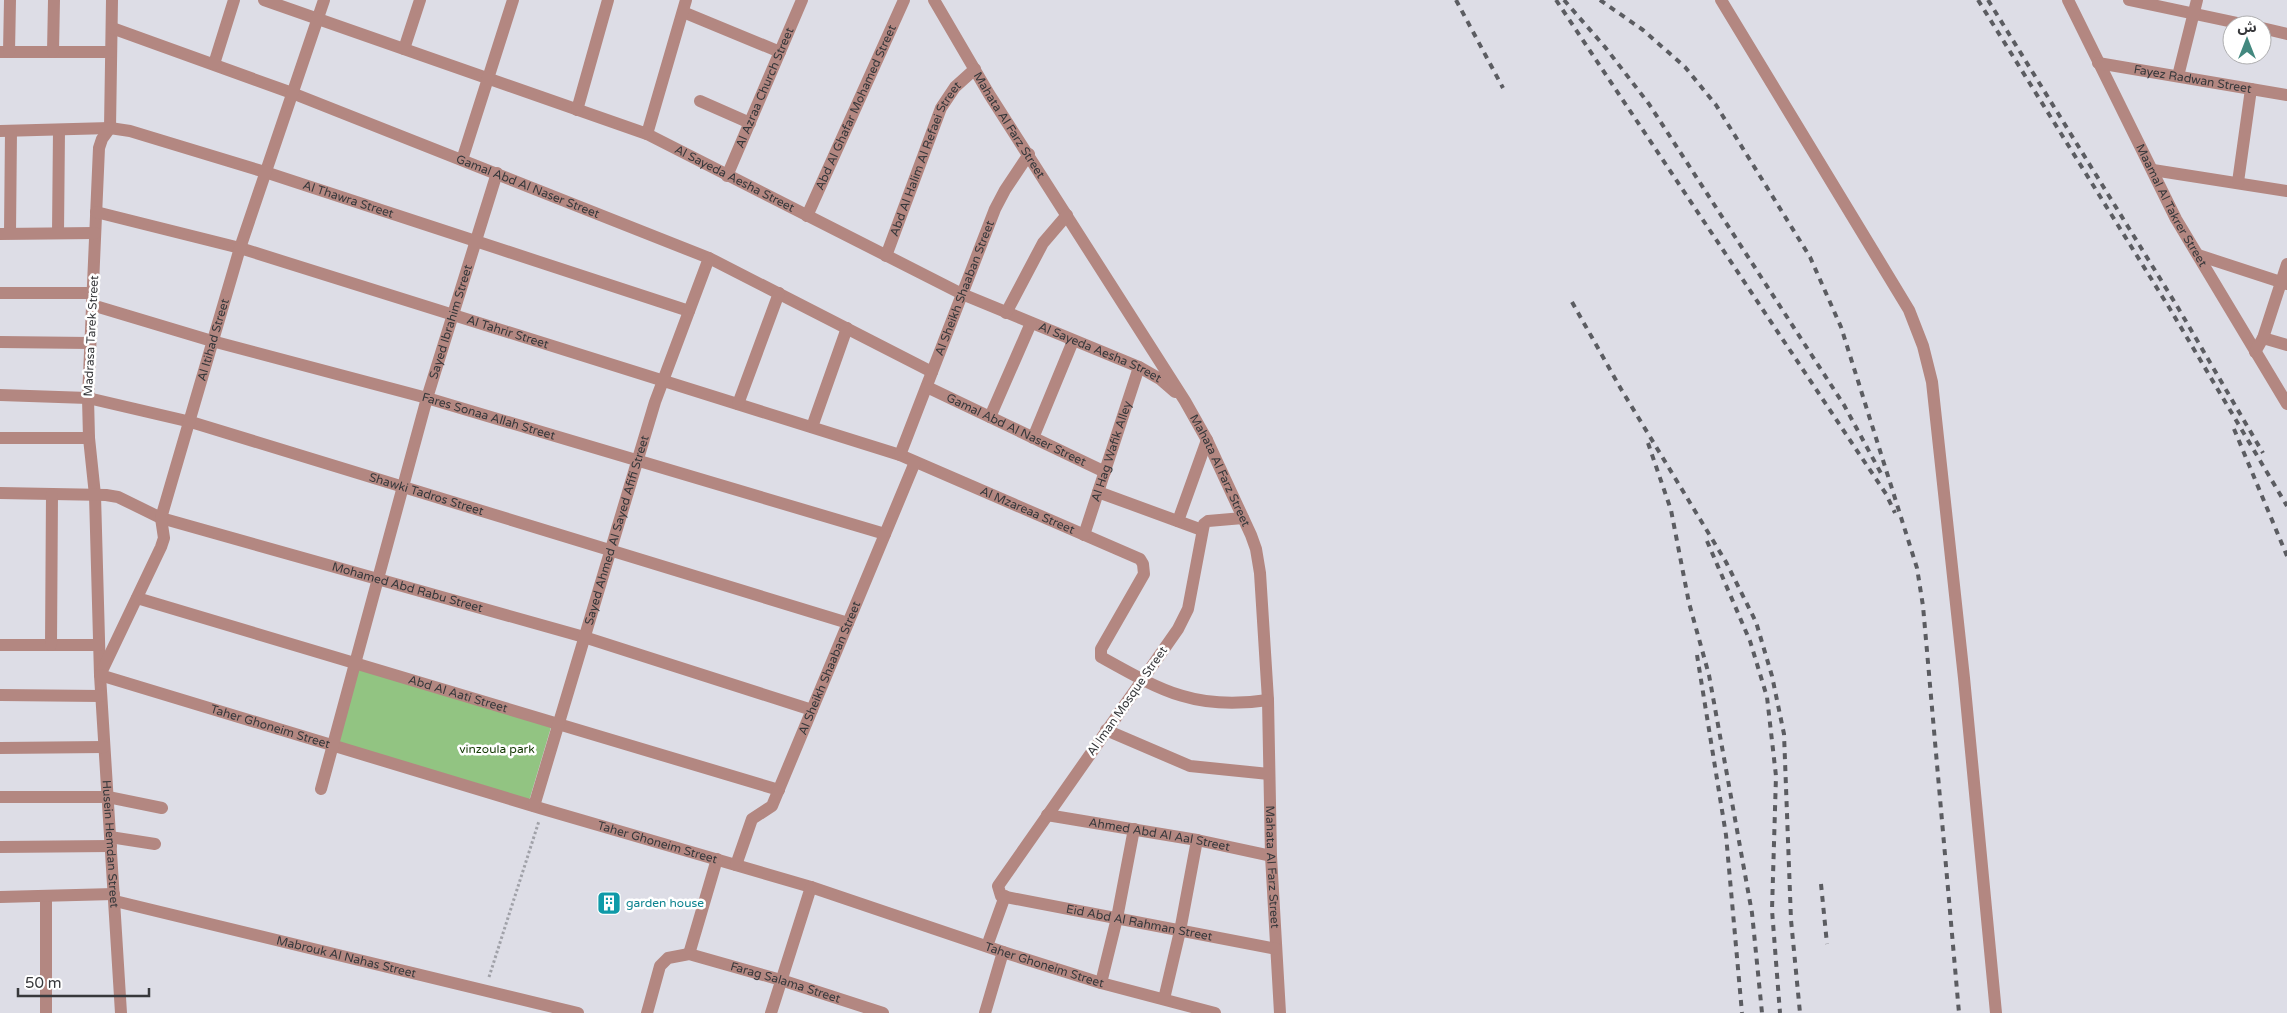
<svg xmlns="http://www.w3.org/2000/svg" width="2287" height="1013" font-family="'Varela Round','Noto Sans Arabic',sans-serif">
<rect width="100%" height="100%" fill="#dddde6"/>
<path fill="#92c482" d="M357,666L552,724L529,801L336,742Z"/>
<g fill="none" stroke-linecap="round" stroke-linejoin="round">
<path stroke="#a0a1a8" stroke-width="3" stroke-dasharray="2.5 2.5" stroke-linecap="butt" d="M489,977L539,821"/>
<g stroke="#b38781" stroke-width="12">
<path id="s1" d="M112,0L110,128L102,139L99,148L88,398L89,438L95,495L100,675L121,1013"/>
<path id="s2" d="M264,0L647,134L962,294L1139,367L1160,379L1175,392"/>
<path id="s3" d="M934,0L989,94L1185,401L1207,440L1251,535L1256,549L1260,573L1268,700L1271,856L1280,1013"/>
<path d="M1721,0L1909,310L1923,346L1932,382L1964,678L1996,1013"/>
<path id="s4" d="M2068,0L2176,219L2287,404"/>
<path d="M2129,0L2247,25"/>
<path d="M683,12L780,52"/>
<path id="s5" d="M112,28L292,93L709,258L932,372"/>
<path d="M2262,28L2287,34"/>
<path d="M404,49L420,0"/>
<path d="M0,52H111"/>
<path d="M9,52L10,0"/>
<path d="M53,52L54,0"/>
<path id="s6" d="M2098,63L2287,95"/>
<path d="M214,64L234,0"/>
<path d="M2178,76L2197,0"/>
<path d="M700,101L750,123"/>
<path d="M577,110L608,0"/>
<path id="s7" d="M0,131L110,128L130,131L265,172L689,311"/>
<path d="M647,134L686,0"/>
<path d="M462,160L513,0"/>
<path d="M2153,170L2287,191"/>
<path id="s8" d="M727,176L802,0"/>
<path d="M2238,182L2251,89"/>
<path id="s9" d="M96,212L240,248L900,455L1140,559L1143,564L1144,574L1101,649V657C1162,691 1196,711 1268,700"/>
<path id="s10" d="M807,216L904,0"/>
<path d="M10,233L11,131"/>
<path d="M58,233L59,130"/>
<path d="M0,234L95,233"/>
<path d="M2198,255L2287,284"/>
<path id="s11" d="M886,256L941,108L955,87L975,69"/>
<path d="M0,293H93"/>
<path id="s12" d="M92,305L212,341L427,398L885,534"/>
<path d="M1006,313L1043,243L1067,215"/>
<path d="M2263,338L2287,345"/>
<path d="M0,342L90,343"/>
<path d="M2255,352L2263,338L2287,264"/>
<path id="s13" d="M927,387L1105,472"/>
<path id="s14" d="M0,395L88,398L191,422L848,623"/>
<path d="M738,404L779,293"/>
<path d="M990,417L1031,323"/>
<path d="M812,427L847,328"/>
<path d="M0,438H89"/>
<path d="M1033,438L1073,341"/>
<path id="s15" d="M900,455L995,209L1005,190L1029,154"/>
<path d="M1098,492L1202,530"/>
<path id="s16" d="M0,493L106,495L118,497L161,518L584,637L812,710"/>
<path id="s17" d="M1243,518L1208,521L1204,524L1188,609L1178,629L998,886L1001,896L1276,949"/>
<path d="M1178,521L1207,440"/>
<path id="s18" d="M1084,535L1139,367"/>
<path id="s19" d="M137,598L779,790"/>
<path d="M0,645H99"/>
<path d="M51,645L52,494"/>
<path id="s20" d="M101,673L161,547L164,538L161,518L240,248L324,0"/>
<path id="s21" d="M100,675L543,809L811,887L1003,952L1101,983L1215,1013"/>
<path d="M0,695L101,696"/>
<path d="M1106,730L1190,766L1269,774"/>
<path d="M0,748L104,747"/>
<path id="s22" d="M321,789L427,398L497,173"/>
<path d="M0,797H108L162,808"/>
<path id="s23" d="M534,806L655,402L709,258"/>
<path id="s24" d="M1047,815L1197,840L1271,856"/>
<path d="M110,837L155,844"/>
<path d="M0,847L111,846"/>
<path id="s25" d="M736,865L752,819L772,806L915,462"/>
<path d="M46,896V1013"/>
<path d="M0,897L114,894"/>
<path id="s26" d="M115,901L578,1013"/>
<path d="M987,946L1005,896"/>
<path d="M689,954L717,859"/>
<path d="M1101,983L1117,918L1134,829"/>
<path d="M1164,999L1180,931L1197,840"/>
<path id="s27" d="M647,1013L660,966L668,958L689,954L781,980L883,1013"/>
<path d="M771,1013L811,887"/>
<path d="M985,1013L1003,952"/>
</g>
<path stroke="#5b5c61" stroke-width="4" stroke-dasharray="6 6" stroke-linecap="butt" d="M1456,0L1503,88
M1556,0L1886,494L1895,513
M1564,0L1605,47L1649,104L1844,405L1883,477
M1600,0L1643,30L1685,67L1716,105L1810,257L1841,327L1917,568L1923,606L1959,1013
M1978,0L2170,309L2287,506
M1988,0L2177,306L2263,453
M1572,302L1621,389L1726,562L1756,622L1772,676L1784,734L1791,920L1800,1013
M2234,429L2287,556
M1648,443L1671,510L1689,603L1709,675L1752,913L1762,1013
M1707,541L1750,641L1767,697L1776,776L1772,910L1780,1013
M1697,655L1726,835L1742,1013
M1821,884L1827,944"/>
</g>
<defs>
<g id="building-square" transform="scale(1.25)"><rect x="-9" y="-9" width="18" height="18" rx="4" fill="#0f9aa8" stroke="#fff"/><path d="M-4-6H4V6H1V3H-1V6H-4ZM-2.5-4.3h1.7v1.8h-1.7ZM.8-4.3h1.7v1.8H.8ZM-2.5-1h1.7V.8h-1.7ZM.8-1h1.7V.8H.8Z" fill="#fff"/></g>
</defs>
<g fill-rule="evenodd">
<use href="#building-square" x="609" y="903"/>
</g>
<g text-anchor="middle" stroke-width="5" stroke-linejoin="round" paint-order="stroke">
<g font-size="12" fill="#37383b" stroke="#fff">
<text dy="4" stroke="none"><textPath href="#s6" startOffset="96">Fayez Radwan Street</textPath></text>
<text dy="4" stroke="none"><textPath href="#s8" startOffset="96">Al Azraa Church Street</textPath></text>
<text dy="4" stroke="none"><textPath href="#s10" startOffset="119">Abd Al Ghafar Mohamed Street</textPath></text>
<text dy="4" stroke="none"><textPath href="#s3" startOffset="146">Mahata Al Farz Street</textPath></text>
<text dy="4" stroke="none"><textPath href="#s11" startOffset="105">Abd Al Halim Al Refaei Street</textPath></text>
<text dy="4" stroke="none"><textPath href="#s2" startOffset="504">Al Sayeda Aesha Street</textPath></text>
<text dy="4" stroke="none"><textPath href="#s5" startOffset="445">Gamal Abd Al Naser Street</textPath></text>
<text dy="4" stroke="none"><textPath href="#s7" startOffset="359">Al Thawra Street</textPath></text>
<text dy="4" stroke="none"><textPath href="#s4" startOffset="230">Maamal Al Takrer Street</textPath></text>
<text dy="4" stroke="none"><textPath href="#s15" startOffset="179">Al Sheikh Shaaban Street</textPath></text>
<text dy="4" stroke="none"><textPath href="#s22" startOffset="485">Sayed Ibrahim Street</textPath></text>
<text dy="4" stroke="none"><textPath href="#s9" startOffset="429">Al Tahrir Street</textPath></text>
<text transform="translate(91 336) rotate(-87)" y="4">Madrasa Tarek Street</text>
<text dy="4" stroke="none"><textPath href="#s20" startOffset="355">Al Itihad Street</textPath></text>
<text dy="4" stroke="none"><textPath href="#s2" startOffset="909">Al Sayeda Aesha Street</textPath></text>
<text dy="4" stroke="none"><textPath href="#s12" startOffset="412">Fares Sonaa Allah Street</textPath></text>
<text dy="4" stroke="none"><textPath href="#s13" startOffset="99">Gamal Abd Al Naser Street</textPath></text>
<text dy="4" stroke="none"><textPath href="#s18" startOffset="88">Al Hag Wafik Alley</textPath></text>
<text dy="4" stroke="none"><textPath href="#s3" startOffset="551">Mahata Al Farz Street</textPath></text>
<text dy="4" stroke="none"><textPath href="#s14" startOffset="440">Shawki Tadros Street</textPath></text>
<text dy="4" stroke="none"><textPath href="#s9" startOffset="979">Al Mzareaa Street</textPath></text>
<text dy="4" stroke="none"><textPath href="#s23" startOffset="288">Sayed Ahmed Al Sayed Afifi Street</textPath></text>
<text dy="4" stroke="none"><textPath href="#s16" startOffset="422">Mohamed Abd Rabu Street</textPath></text>
<text dy="4" stroke="none"><textPath href="#s25" startOffset="222">Al Sheikh Shaaban Street</textPath></text>
<text dy="4" stroke="none"><textPath href="#s19" startOffset="335">Abd Al Aati Street</textPath></text>
<text transform="translate(1127 701) rotate(-55)" y="4">Al Iman Mosque Street</text>
<text dy="4" stroke="none"><textPath href="#s21" startOffset="178">Taher Ghoneim Street</textPath></text>
<text dy="4" stroke="none"><textPath href="#s24" startOffset="114">Ahmed Abd Al Aal Street</textPath></text>
<text dy="4" stroke="none"><textPath href="#s21" startOffset="582">Taher Ghoneim Street</textPath></text>
<text dy="4" stroke="none"><textPath href="#s1" startOffset="848">Husein Hemdan Street</textPath></text>
<text dy="4" stroke="none"><textPath href="#s3" startOffset="956">Mahata Al Farz Street</textPath></text>
<text dy="4" stroke="none"><textPath href="#s17" startOffset="614">Eid Abd Al Rahman Street</textPath></text>
<text dy="4" stroke="none"><textPath href="#s26" startOffset="238">Mabrouk Al Nahas Street</textPath></text>
<text dy="4" stroke="none"><textPath href="#s21" startOffset="988">Taher Ghoneim Street</textPath></text>
<text dy="4" stroke="none"><textPath href="#s27" startOffset="182">Farag Salama Street</textPath></text>
</g>
<g font-size="12" fill="#143a04" stroke="#fff">
<text x="497" y="753">vinzoula park</text>
</g>
<g font-size="12" fill="#0d838f" stroke="#fff" text-anchor="start">
<text x="626" y="907">garden house</text>
</g>
</g>
<g transform="translate(2247 40)"><circle r="24" fill="#ffffff" stroke="#afafb1"/>
<path d="M0-4L9 19L0 12L-9 19Z" fill="#43887f"/>
<text y="-8" font-size="14" font-weight="bold" text-anchor="middle" fill="#37383b">ش</text>
</g>
<path d="M18 988v8h131v-8" fill="none" stroke="#37383b" stroke-width="2.5"/>
<text x="25" y="988" font-size="15" fill="#37383b" stroke="#ffffff" stroke-width="4" paint-order="stroke">50 m</text>
</svg>
